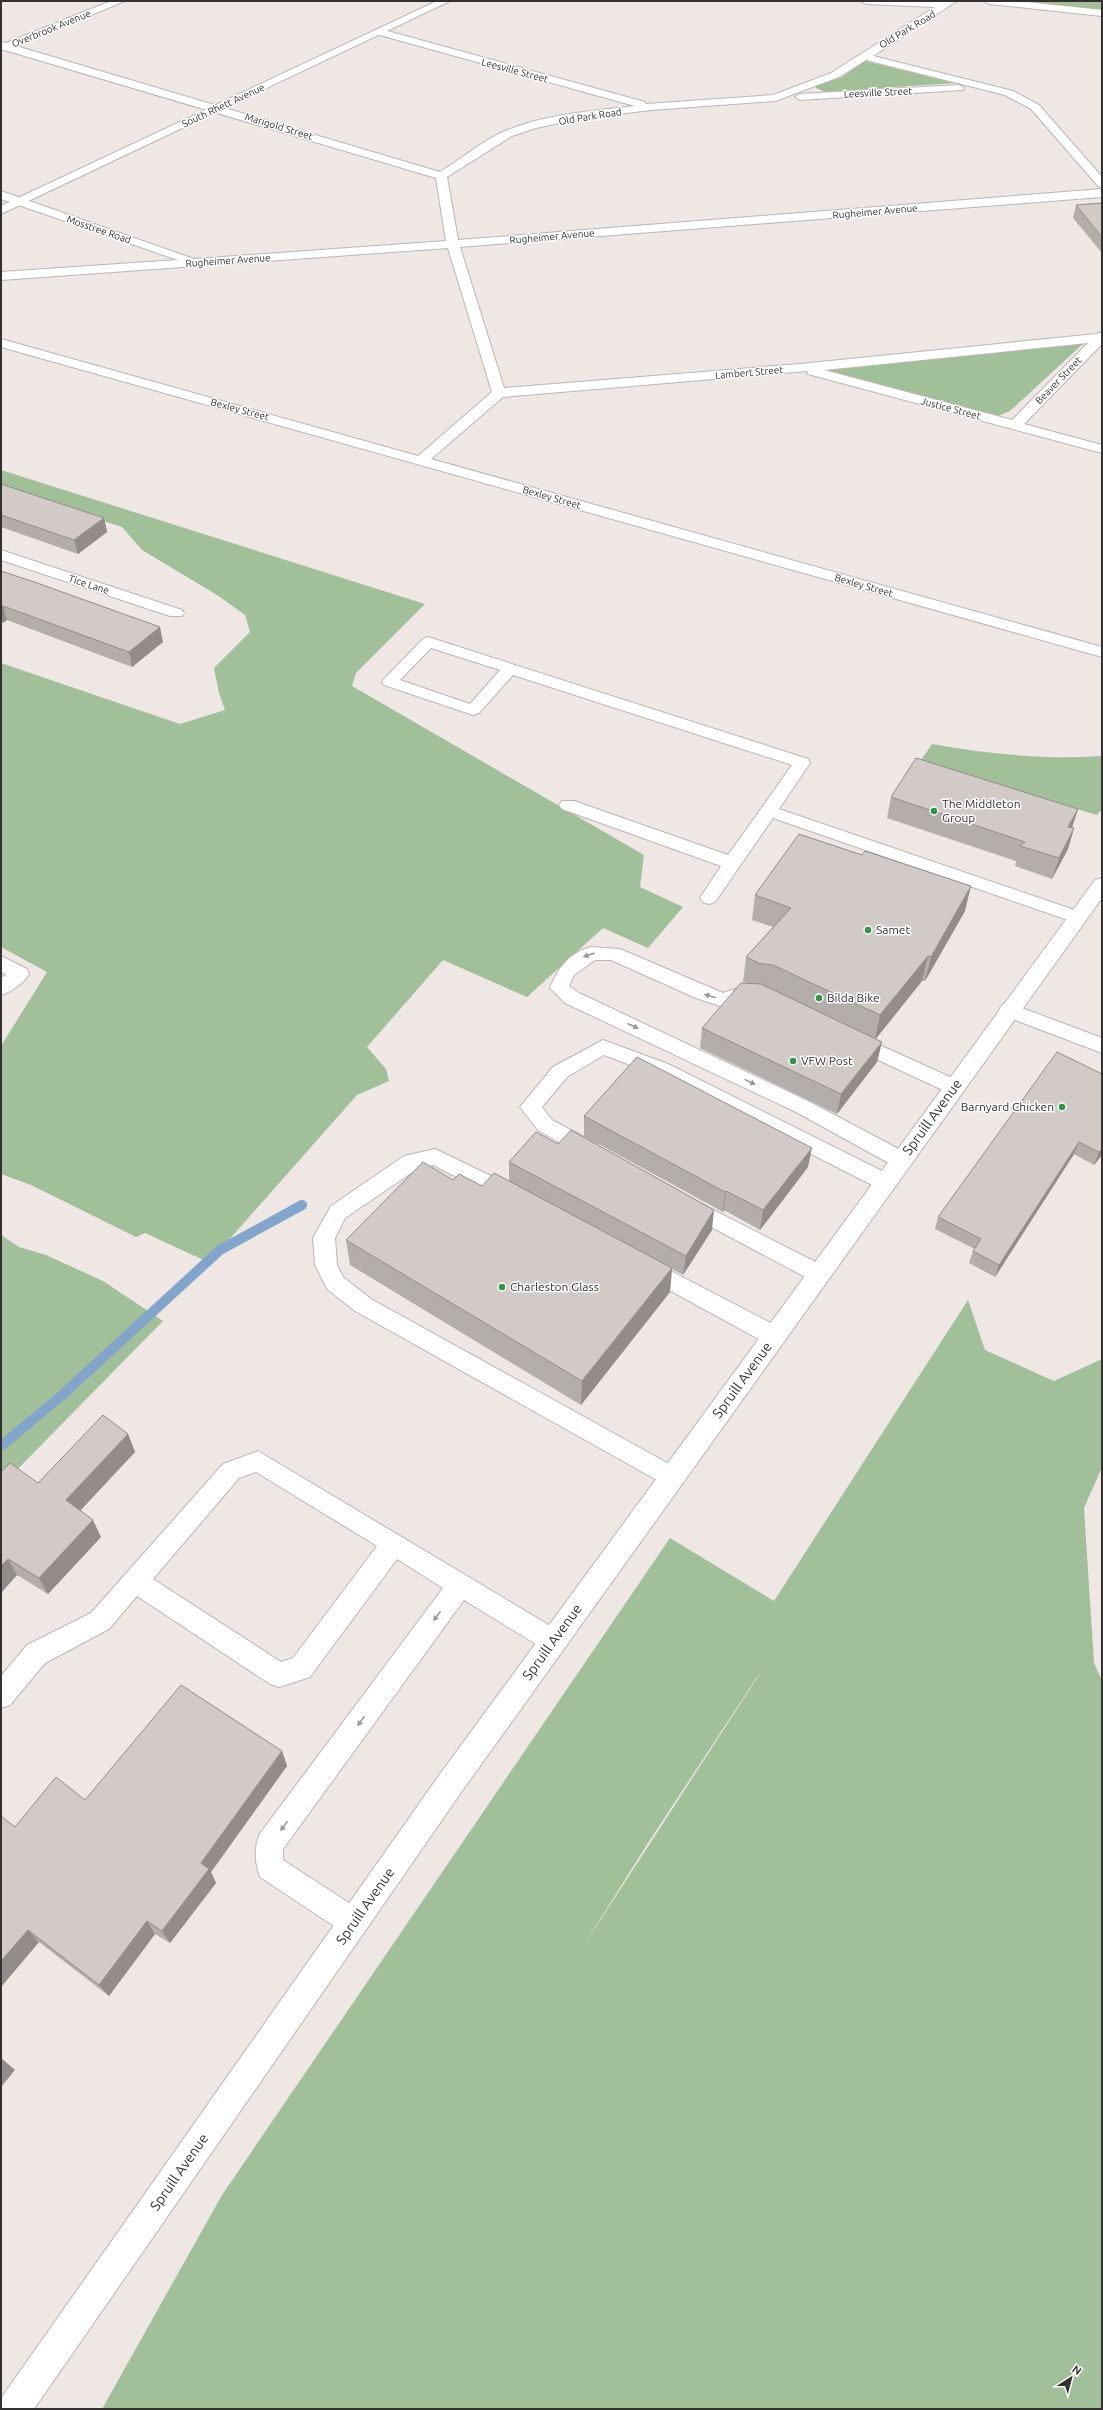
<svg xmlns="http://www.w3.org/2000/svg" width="1103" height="2410" font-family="Ubuntu,sans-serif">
<rect width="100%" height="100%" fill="#eee7e4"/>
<path fill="#a1c09a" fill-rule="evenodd" d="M993,1H1102V13Z
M865,61L946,81L955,83L825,92L816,88V86L842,77Z
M1085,342L1010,411L998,416L988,415L828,371L831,368Z
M1,470L425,604L356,673L352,686L644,855L640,887L683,907L648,948L603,928L527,997L443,960L367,1047L386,1069L389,1081L357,1095L220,1250L212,1264L145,1233L136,1237L31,1185L1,1174V1046L47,972L1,947V663L180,724L225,710L219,693L214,668L250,632L245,615L217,595L142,550L122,527L1,488Z
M932,744C987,754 1046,760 1102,756V809L1097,815L919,763Z
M1,1235L19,1247L46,1255L103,1281L163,1321L1,1486Z
M968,1300L985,1350L1054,1381L1102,1359V1467L1084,1508L1094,1663L1102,1681V2409H102L222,2195L670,1538L774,1601ZM759,1674V1675L579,1953L648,1843Z"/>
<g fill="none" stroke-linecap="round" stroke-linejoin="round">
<path stroke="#83a5cb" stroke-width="10" d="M1,1446L60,1397L220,1250L302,1205"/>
<g stroke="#bcb5b2" stroke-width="2">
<path id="lane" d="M428,637L808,759L810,763L779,809L1083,913L1086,917L1083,921L1077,923L1071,921L773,818L715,902L709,904L703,902L700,898L721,866L562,809L559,805L562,801H574L728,855L792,765L513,675L479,713L473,715L384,685L382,682L384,679L423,639ZM431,648L500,670L470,704L400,680Z
M591,947L620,949L723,993L738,988L763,991L765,996L763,1001L756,1003L739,1002L723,1007L696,998L611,960H595L574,975L569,986L579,993L810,1102L908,1154L911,1160L908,1166L901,1168L894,1166L796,1112L565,1003L550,988C558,968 569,953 591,947Z
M1,956L27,969L29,974C24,983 11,992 1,995V978L6,975L1,971Z
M853,1033L961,1082L964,1087L961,1092L954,1094L947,1092L846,1045L843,1040L846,1035Z
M603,1040L668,1064L892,1176L895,1182L892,1188L885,1190L878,1188L654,1074L604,1055L567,1077L542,1107L552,1120L597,1144L600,1150L597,1156L590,1158L583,1156L538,1130L520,1107L553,1067Z
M435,1149L518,1189L521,1195L518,1201L511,1203L504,1201L433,1165L417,1169L345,1218L335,1238L337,1265L343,1277L371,1299L680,1470L684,1477L680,1484L672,1487L664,1484L355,1311L327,1289L315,1265L313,1238L331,1206L404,1156Z
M688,1197L827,1268L830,1274L827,1280L819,1283L811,1280L681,1211L678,1205L681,1199Z
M646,1258L782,1329L785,1336L782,1343L774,1345L766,1343L638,1273L635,1267L638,1261Z
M258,1451L562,1633L566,1641L562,1649L553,1653L544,1649L464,1600L283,1849V1860L363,1912L367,1922L363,1932L353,1936L343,1932L260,1877C255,1863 254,1849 259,1835L443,1588L397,1559L310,1677L279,1687L270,1684L137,1596L109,1629L45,1663L10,1705L1,1708V1676L27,1645L91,1613L223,1464ZM256,1472L377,1546L293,1658L281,1662L153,1579L239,1478Z"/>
</g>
<g stroke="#bcb5b2" stroke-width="2">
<path id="street" d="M111,1H125L16,46L440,172C461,159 482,141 505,131C546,114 592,111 635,106L376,34V30H384L645,102L646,104L773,95L831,73L935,7L866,4L861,1H957L873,56L1013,91L1039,105L1102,177V187L1098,186L1031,109L1005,95L866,60L839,77L775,101L651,110L577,119L536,128L512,136L447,177L458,240L1102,189V197L460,247L504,388L800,364L1096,334L1102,332V344L1024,424L1102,445V453L808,374L807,371L503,397L431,459L1102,647V657L1,347V339L418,456L492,392L448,248L1,280V272L178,260L1,199V191L194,259L446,241L436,178L1,49V42L6,43ZM1088,343L1012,420L824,370Z
M984,1H1017L1102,10V16L989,4Z
M959,85L964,88L963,90L800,100L795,97L800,94Z
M1,550L182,610L184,613L182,616H170L1,560Z
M1009,1003L1102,1038V1053L1002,1015L999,1010L1002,1005Z"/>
</g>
<g stroke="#bcb5b2" stroke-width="2">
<path id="secondary" d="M437,1H450L1,214V206Z
M1102,878V898L460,1794L34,2409H1L2,2397L440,1774L1095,880Z"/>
</g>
<use href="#lane" fill="#fff" fill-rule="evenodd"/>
<use href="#street" fill="#fff" fill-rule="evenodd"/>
<use href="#secondary" fill="#fff" fill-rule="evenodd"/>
</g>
<path fill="#b4aeab" d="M1102,203V253L1073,218L1076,205Z
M1,484L104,518L107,532L78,554L1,527Z
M1,571L163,642L132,667L7,620L3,623L1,622Z
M891,797L1078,809L1072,828H1074L1068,849L1052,879L1015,866L1016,861L887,818Z
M755,895L965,911L925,981H922L875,1039L882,1042L877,1062L837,1114L700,1048L702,1028L747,983L743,982L746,957L773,927L752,920Z
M1102,1074V1155L1094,1165L1074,1154L995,1277L969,1263L973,1251L975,1249L935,1229L938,1217Z
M584,1116L808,1167L760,1230L724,1210L723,1212L584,1136Z
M509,1162L712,1230L683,1275L672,1269L670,1292L581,1405L350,1265L346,1240L453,1180L482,1186L509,1181Z
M128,1434L135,1452L81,1510L101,1537L48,1594L17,1575L1,1593V1472L38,1483Z
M282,1751L287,1766L211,1872L216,1883L170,1943L155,1934L109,1996L39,1942L1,1987L15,1827L85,1800Z"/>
<path fill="#928d8b" d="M104,518L107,532L78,554L74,540Z
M3,606L7,620L3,623L1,615V607Z
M160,627L163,642L132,667L129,652Z
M1078,809L1071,830L1068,827Z
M1074,828L1068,849L1052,879L1059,858Z
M971,886L965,911L925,981L931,957Z
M928,956L922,981L875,1040L880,1015Z
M882,1042L877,1062L837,1114L841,1094Z
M1079,1142L1074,1154L995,1277L999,1265Z
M812,1148L808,1167L760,1230L763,1210Z
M1102,1149V1155L1094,1165L1099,1152Z
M726,1191L724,1210L723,1212L725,1192Z
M714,1210L712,1230L683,1275L686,1256Z
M672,1268L670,1292L581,1405L582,1381Z
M128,1434L135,1452L74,1517L66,1500Z
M93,1520L101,1537L48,1594L39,1578Z
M8,1559L17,1575L1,1593V1566Z
M282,1751L287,1766L211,1872L216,1883L170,1943L162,1931L201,1863Z
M147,1921L155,1934L109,1996L99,1985Z
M28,1930L39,1942L1,1987V1961Z
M1,2058L15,2070L1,2087Z"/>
<path fill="#d1cac7" stroke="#928d8b" d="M1102,203V237L1076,205Z
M1,484L104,518L74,540L1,515Z
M1,571L37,583L160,627L129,652L3,606L1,607Z
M916,758L1078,809L1068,827L1074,828L1059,858L1020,846L1025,842L891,797Z
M799,834L862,855L865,851L971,886L931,957L928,956L880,1015L773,965L756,963L757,962L746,957L791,908L755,895Z
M741,983L761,984L882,1042L841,1094L702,1028Z
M1057,1052L1102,1074V1149L1099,1152L1079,1142L999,1265L973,1251L981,1239L938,1217Z
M637,1057L812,1148L763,1210L726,1191L725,1192L584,1116Z
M571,1130L714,1210L686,1256L509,1162L536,1132L558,1144Z
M423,1162L453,1180L459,1174L482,1186L494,1173L672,1268L582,1381L346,1240Z
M103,1415L128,1434L66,1500L93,1520L39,1578L8,1559L1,1566V1472L10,1463L38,1483Z
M181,1685L282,1751L201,1863L209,1869L162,1931L147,1921L99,1985L28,1930L1,1961V1816L15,1827L56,1777L85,1800Z"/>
<defs><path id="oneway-solid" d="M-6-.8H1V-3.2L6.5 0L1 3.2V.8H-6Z"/></defs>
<g fill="#999897">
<use href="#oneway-solid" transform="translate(589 955) rotate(161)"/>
<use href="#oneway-solid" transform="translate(710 996) rotate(-163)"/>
<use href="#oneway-solid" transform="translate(633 1026) rotate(25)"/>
<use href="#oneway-solid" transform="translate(750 1082) rotate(26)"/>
<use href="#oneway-solid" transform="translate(437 1616) rotate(126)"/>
<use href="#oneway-solid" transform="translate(361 1721) rotate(126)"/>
<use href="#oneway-solid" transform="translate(284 1826) rotate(126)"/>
</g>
<g fill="#31954a" stroke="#fff" stroke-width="1.5">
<circle cx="934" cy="811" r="4"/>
<circle cx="868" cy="930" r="4"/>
<circle cx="819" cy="998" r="4"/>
<circle cx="793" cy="1061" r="4"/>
<circle cx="1062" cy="1107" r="4"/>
<circle cx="502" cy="1287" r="4"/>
</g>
<g text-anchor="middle" stroke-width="3" stroke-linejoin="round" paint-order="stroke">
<g font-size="10" fill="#33302f" stroke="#fff">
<text transform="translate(51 28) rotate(-22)" y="4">Overbrook Avenue</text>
<text transform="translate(907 29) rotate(-31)" y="4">Old Park Road</text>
<text transform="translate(515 70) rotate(15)" y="4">Leesville Street</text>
<text transform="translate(878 92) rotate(-3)" y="4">Leesville Street</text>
<text transform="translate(223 105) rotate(-25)" y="4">South Rhett Avenue</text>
<text transform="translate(590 116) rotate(-9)" y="4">Old Park Road</text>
<text transform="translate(279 126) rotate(17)" y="4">Marigold Street</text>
<text transform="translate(875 211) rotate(-5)" y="4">Rugheimer Avenue</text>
<text transform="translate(99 229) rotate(19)" y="4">Mosstree Road</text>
<text transform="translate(552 236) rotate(-5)" y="4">Rugheimer Avenue</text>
<text transform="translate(228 260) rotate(-4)" y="4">Rugheimer Avenue</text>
<text transform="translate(749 372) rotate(-5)" y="4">Lambert Street</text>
<text transform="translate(1058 380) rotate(-46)" y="4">Beaver Street</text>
<text transform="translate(951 408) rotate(15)" y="4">Justice Street</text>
<text transform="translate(240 409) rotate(15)" y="4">Bexley Street</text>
<text transform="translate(552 497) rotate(16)" y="4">Bexley Street</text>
<text transform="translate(89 584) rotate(18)" y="4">Tice Lane</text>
<text transform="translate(864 585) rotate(16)" y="4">Bexley Street</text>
</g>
<g font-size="12" fill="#33302f" stroke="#fff" text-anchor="start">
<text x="942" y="808">The Middleton<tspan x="942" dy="14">Group</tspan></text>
<text x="876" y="934">Samet</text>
<text x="827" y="1002">Bilda Bike</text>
<text x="801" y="1065">VFW Post</text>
<text x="1054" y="1111" text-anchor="end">Barnyard Chicken</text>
<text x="510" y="1291">Charleston Glass</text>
</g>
<g font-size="14" fill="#33302f" stroke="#fff">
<text transform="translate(932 1117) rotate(-54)" y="5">Spruill Avenue</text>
<text transform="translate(742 1380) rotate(-54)" y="5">Spruill Avenue</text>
<text transform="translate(552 1642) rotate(-54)" y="5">Spruill Avenue</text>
<text transform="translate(365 1906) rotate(-55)" y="5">Spruill Avenue</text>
<text transform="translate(179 2172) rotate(-55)" y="5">Spruill Avenue</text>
</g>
</g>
<rect width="1103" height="2410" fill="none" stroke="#33302f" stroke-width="4"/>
<g transform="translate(1071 2378) rotate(36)" stroke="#ffffff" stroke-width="3" paint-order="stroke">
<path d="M0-3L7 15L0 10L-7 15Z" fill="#33302f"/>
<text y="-6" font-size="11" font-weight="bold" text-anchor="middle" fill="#33302f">N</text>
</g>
</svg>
